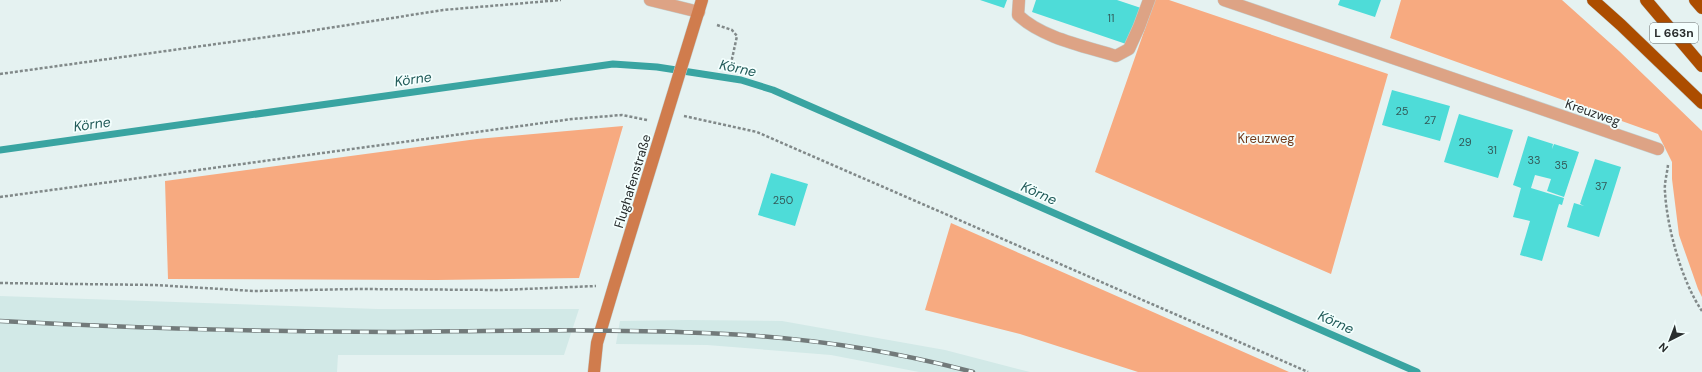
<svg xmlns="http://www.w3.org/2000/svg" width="1702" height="372" font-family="'DM Sans',sans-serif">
<rect width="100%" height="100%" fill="#e5f2f1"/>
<path fill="#d2e9e7" d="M0,296L378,309H579L564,355H338L337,372H0Z
M687,320L782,321L945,350L1030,372H919L831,355L707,345L616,344L620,321Z"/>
<path fill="#f7aa80" d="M1155,0H1169L1388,74L1331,274L1095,172Z
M1401,0H1562L1619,51L1702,131V297L1698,289L1679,235L1672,179V162L1658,134L1390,38Z
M623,126L579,278L436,280L168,279L165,181L477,139Z
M951,223L1289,372H1138L1020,334L925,310Z"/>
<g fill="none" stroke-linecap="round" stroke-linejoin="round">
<path stroke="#39a4a1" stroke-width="7" d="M0,150L613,64L657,67L741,80L773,90L1417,372"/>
</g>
<path fill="#4edcd8" d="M980,0H1007L1004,8Z
M1036,0H1117L1141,8L1129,45L1032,12Z
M1340,0H1381L1375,17L1338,5Z
M1392,90L1450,106L1440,141L1382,125Z
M1459,114L1513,130L1498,178L1444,162Z
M1528,136L1553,144L1552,149L1554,144L1579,152L1564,197L1547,191L1551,179L1535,175L1531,188L1564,198L1562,205L1559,204L1542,261L1520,255L1530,221L1513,217L1521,188L1513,185Z
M1595,159L1621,167L1599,237L1567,227L1574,203L1584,206L1580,204Z
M771,173L808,184L795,226L758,215Z"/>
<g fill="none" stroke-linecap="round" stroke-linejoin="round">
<g stroke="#c3cfce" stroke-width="13">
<path id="lane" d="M650,0L699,12
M1019,0L1018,15C1042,38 1084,46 1116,56L1129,49L1139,27L1149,0"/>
</g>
<g stroke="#c3cfce" stroke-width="13">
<path id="street" d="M1224,0L1658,149"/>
</g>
<g stroke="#c3cfce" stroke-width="13">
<path id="secondary" d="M594,372L597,343L614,286L702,0"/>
</g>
<g stroke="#c3cfce" stroke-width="13">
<path id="highway" d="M1593,0L1621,25L1702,103
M1646,0L1702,66
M1695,0L1702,8"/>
</g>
<path stroke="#818989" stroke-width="2.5" stroke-dasharray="3 2" stroke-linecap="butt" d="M717,25L732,30L737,36L730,68
M0,74L303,32L443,10L561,0
M684,116L757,132L1308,372
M1668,165C1667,174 1664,184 1665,192C1667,228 1682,282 1702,311
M0,197L572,119L622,115L647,120
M0,283L155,285L254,291L357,289L501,290L596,286"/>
<use href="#lane" stroke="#dda385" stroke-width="12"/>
<use href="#street" stroke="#dda385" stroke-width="12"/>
<use href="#secondary" stroke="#d07c4d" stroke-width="12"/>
<use href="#highway" stroke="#ac4d00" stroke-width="12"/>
<g stroke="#727a7a" stroke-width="4.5">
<path id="rail" d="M0,321C131,328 262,332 392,332C504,331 615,328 726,334C809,338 893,351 973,372"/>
</g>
<use href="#rail" stroke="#f4fffe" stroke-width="3" stroke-dasharray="9" stroke-linecap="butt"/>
</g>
<g text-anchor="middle" stroke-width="3.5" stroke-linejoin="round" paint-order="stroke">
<g font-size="11" fill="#335a59">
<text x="1111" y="22">11</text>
<text x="1402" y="115">25</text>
<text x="1430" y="124">27</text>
<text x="1465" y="146">29</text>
<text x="1492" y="154">31</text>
<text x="1534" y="164">33</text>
<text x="1561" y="169">35</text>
<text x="1601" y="190">37</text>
<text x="783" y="204">250</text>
</g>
<rect fill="#f4fffe" stroke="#676d6d" stroke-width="1" x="1650" y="23" width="48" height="20" rx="3"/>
<g font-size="12" font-weight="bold" fill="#2a2f2f">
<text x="1674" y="37">L 663n</text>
</g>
<g font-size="13" fill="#2a2f2f" stroke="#f4fffe">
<text transform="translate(1593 112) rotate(19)" y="5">Kreuzweg</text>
<text transform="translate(632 181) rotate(-73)" y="5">Flughafenstraße</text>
</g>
<g font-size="13" fill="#753d1d" stroke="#f4fffe">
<text x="1266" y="143">Kreuzweg</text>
</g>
<g font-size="14" font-style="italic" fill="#215b59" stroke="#f4fffe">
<text transform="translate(738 68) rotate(12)" y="5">Körne</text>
<text transform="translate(413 79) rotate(-8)" y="5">Körne</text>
<text transform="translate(92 124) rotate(-8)" y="5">Körne</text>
<text transform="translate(1039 193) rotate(24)" y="5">Körne</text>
<text transform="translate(1336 322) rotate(24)" y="5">Körne</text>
</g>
</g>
<g transform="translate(1670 340) rotate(222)" stroke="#f4fffe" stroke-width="3" paint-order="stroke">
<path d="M0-3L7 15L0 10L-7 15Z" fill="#2a2f2f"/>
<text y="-6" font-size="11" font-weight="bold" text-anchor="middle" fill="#2a2f2f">N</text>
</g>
</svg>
